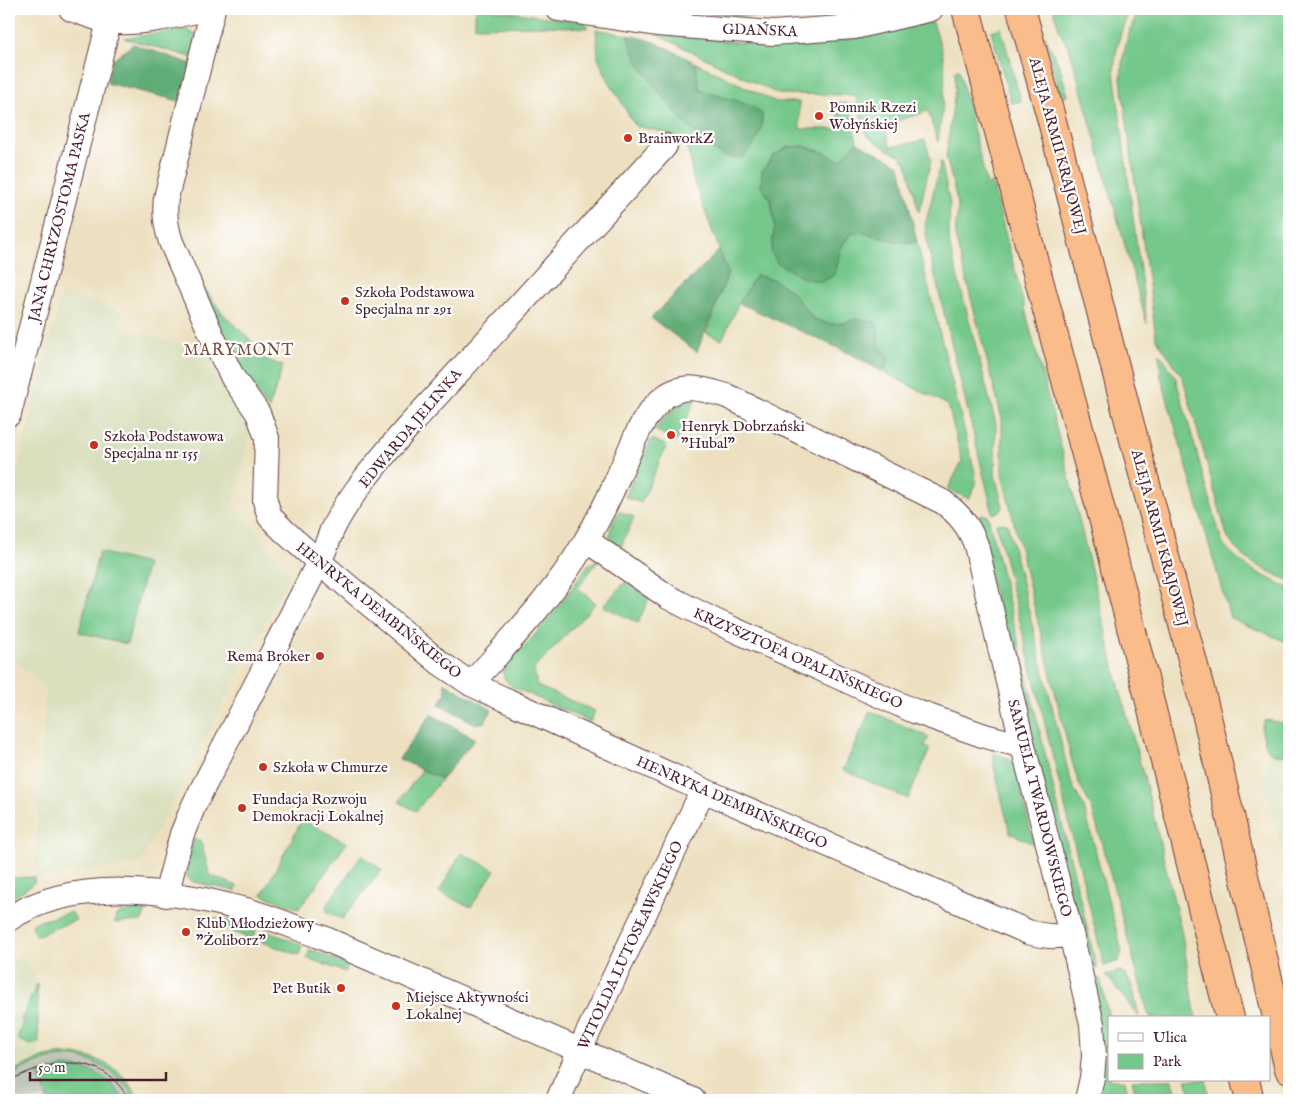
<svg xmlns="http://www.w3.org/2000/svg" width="1298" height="1109" font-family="'IM FELL English',serif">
<rect width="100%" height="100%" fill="#fff"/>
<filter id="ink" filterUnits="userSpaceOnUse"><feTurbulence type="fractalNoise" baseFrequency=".02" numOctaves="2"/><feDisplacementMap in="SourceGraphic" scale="10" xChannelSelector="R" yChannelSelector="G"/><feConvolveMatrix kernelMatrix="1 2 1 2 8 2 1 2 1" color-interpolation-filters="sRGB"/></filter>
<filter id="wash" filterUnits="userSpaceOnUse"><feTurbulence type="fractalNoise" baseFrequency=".0096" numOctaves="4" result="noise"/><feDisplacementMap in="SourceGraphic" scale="20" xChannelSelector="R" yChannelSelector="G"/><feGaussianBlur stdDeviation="1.12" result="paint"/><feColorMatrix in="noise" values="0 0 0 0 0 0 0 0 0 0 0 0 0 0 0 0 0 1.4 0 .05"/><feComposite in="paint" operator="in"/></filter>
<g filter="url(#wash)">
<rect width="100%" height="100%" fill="#ede0c0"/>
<path fill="#dadfbd" d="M62,293L120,310L123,313L121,327L203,351L204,354L213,352L253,424L233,503L291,573L140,864L34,877L46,687L9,656V502Z
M1265,720L1289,723V880L1264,783L1268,764V751L1261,728Z
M21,955L35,977L37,984L39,1060L9,1072V965Z"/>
<path fill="#c0c7ba" d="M61,1058L87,1061L104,1068L122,1082L134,1100H124L118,1091L100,1075L89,1070L68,1067L54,1069L39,1074L48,1099L9,1100V1076L42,1063Z"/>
<path fill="#75c88b" stroke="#60745b" d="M477,9H488L584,22L587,24V28L547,26L475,27V14Z
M709,9H860L806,16L768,18L711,14L708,11Z
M1053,9H1131C1120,29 1116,48 1114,71L1147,324L1070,50L1060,32Z
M1139,9H1289V581C1263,568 1242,562 1227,536L1183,378L1156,338L1121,79C1122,53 1128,32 1139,9Z
M933,22C936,33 941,45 943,56C948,84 941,115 938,143L928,111L885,125L890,147L925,140L931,160L919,212L907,164L899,155L890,151L867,136L855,95L778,94L656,34L745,43L794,44L858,38Z
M1001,28L1021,101L1011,103L991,31Z
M187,29L196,34L194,58L124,38Z
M596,29L627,35L637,59L683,120L741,102L710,94L699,88L696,63L776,102H799L800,129H838V103L849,104L857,142L840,161L823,152L761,186L771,201L775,225L771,252L835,275L841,248L850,234L862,232L900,242H917L975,473L976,484L969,499L948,489L962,461L948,405L883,372L889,359L886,353L878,345V328L857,319L843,323L829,324L814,319L806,310L756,276L739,303L722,340L706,333L728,273L693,179L689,151L672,136L664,132L635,126L605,74L598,57Z
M1044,34L1060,67L1068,96L1060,97Z
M959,70L987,185L992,183L1069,477L1117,679L1144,777L1182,934L1196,1018H1151L1148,1013L1092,808L1078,782L1071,758L1002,474V419L955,236L958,205L946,156L955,90V71Z
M941,161L950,204L949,233L950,247L996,424L995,474L1003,507L1002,510L993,514L928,247L925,226Z
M202,285L224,315L252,341L249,352L283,366L269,409L237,370Z
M1159,354L1164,359L1175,376L1222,542C1242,568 1261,574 1289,588V643L1230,618L1161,377Z
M692,399L695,400L677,441L655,430C665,416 675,405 692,399Z
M653,439L665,445L666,447L641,503L625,497L651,440Z
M619,511L634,517L620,549C603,537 611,526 619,511Z
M982,514L988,516L1097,969L1089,971L975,519Z
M1004,523L1008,525L1009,530L1067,767L1073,787L1084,807L1122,952L1119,961L1104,966L996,524Z
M99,552L147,564L127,644L79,632Z
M597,560H599L578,588L596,603L534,669L537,686L595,711L590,722L511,686L505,680L503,673L507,663L531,639L557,609L588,565Z
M625,582L651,594L638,623L603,606Z
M870,711L929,737L924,746L930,749L908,799L843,770Z
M1265,720L1289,724V756C1263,753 1268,752 1261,728Z
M994,753L1014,761L1034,844L1010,833L994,767Z
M422,770L442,779L416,811L399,802Z
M302,820L347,843L299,909L262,895Z
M194,839L200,840L210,875L237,886L236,891L193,882L187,877L188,857Z
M461,853L495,870L471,907L439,892Z
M362,855L382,870L342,919L327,912L326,906Z
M34,877V883L9,901V878Z
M133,909L146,910L142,921L115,923L116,915Z
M70,912L73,914L76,920L36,936L32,927L34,923Z
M214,918L234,922L256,930L252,939L213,925Z
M264,930L302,945L299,955L259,941Z
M310,949L348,965L345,972L307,958Z
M1120,971C1133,975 1136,1005 1139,1017L1106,975Z
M1100,978L1109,1018V1080H1125L1129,1100H1095L1091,981Z
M37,984L39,1043L30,1045L17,1039L23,1021L21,1020Z
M64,1054C99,1056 124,1067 139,1100H134C122,1072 87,1053 56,1058C40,1061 23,1069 9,1076L10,1072L45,1057Z
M63,1067C89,1066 112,1078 124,1100H46L48,1099L38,1074Z
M1132,1080H1172L1180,1100H1137Z
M1186,1080H1206L1209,1100H1193Z"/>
<path fill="#60ac77" stroke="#556651" d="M627,35C652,38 674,52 696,63L699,88C719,99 744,98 762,114C764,132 755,145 743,157C737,157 729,158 724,156C702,148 648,81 637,60C633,52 630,43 627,35Z
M133,44L192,64L183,102L107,83L112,61Z
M857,142L900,165L917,242H900L862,232L850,234L841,248L835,275L821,282L803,278L777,263L771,252L775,225L771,201L761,186L762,171L773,156L788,147L804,146L823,152L840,161Z
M719,250L728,273L697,352L651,318Z
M756,275L774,280L790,290L814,319L829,324L843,323L857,319L875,322L878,328V345L886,353L889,360L883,372L853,355L739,303Z
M444,682L492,710L485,722L476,724L439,704L446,693Z
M431,714L475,739L442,779L399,759Z"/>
</g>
<g filter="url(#ink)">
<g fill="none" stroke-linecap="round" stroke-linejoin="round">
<g stroke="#623c41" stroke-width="26">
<path id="minor" d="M71,9C83,13 96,19 108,21C135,26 179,15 205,9
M213,9L166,198C164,213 166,227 171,242L212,336L233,378L258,413L267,438L265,501L270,517L285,532L319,562L440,663L471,684L703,790L1028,932C1044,936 1056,938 1071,934
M558,9L657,24L773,33L854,27L931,9
M9,414L107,30L108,21
M586,540L668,597L715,621L914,711L985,736L1023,746
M471,684C512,638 554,595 585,542C599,519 611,494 621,470C632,447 640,419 660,401C681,381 703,389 727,396L943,502C959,514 969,526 976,545L1023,746L1071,934L1092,1024L1094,1055L1092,1078L1087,1100
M166,895L182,834L194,805L319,562C324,552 328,541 332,530C349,495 382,457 407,428L665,146
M9,919C72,877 168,889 238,908C267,915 294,927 321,937L693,1100
M558,1100L586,1037L703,790"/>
</g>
<g stroke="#623c41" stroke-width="30">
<path id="highway" d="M966,9L1110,544L1230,1018
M1021,9L1052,121L1128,417L1204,704L1289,1069
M1245,1080L1250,1100"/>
</g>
<use href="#minor" stroke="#fff" stroke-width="24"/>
<use href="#highway" stroke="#f9bc8a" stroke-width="28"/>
<path stroke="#4a1f2b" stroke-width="1" d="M9,1081C52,1058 102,1050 129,1100"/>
</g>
</g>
<g fill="#c8321e" stroke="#fff" stroke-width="2">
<circle cx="819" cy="116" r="5"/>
<circle cx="628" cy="138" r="5"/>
<circle cx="345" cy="301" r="5"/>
<circle cx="671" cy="435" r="5"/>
<circle cx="94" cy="445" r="5"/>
<circle cx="320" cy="656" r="5"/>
<circle cx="263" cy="767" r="5"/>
<circle cx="242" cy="808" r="5"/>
<circle cx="186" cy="932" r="5"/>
<circle cx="341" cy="988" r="5"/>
<circle cx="396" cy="1006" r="5"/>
</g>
<g text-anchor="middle" stroke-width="4.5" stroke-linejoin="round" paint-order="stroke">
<g font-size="15" fill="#4a1f2b" stroke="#fff">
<text transform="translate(760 30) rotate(2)" y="5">GDAŃSKA</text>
<text transform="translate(1058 146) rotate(75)" y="5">ALEJA ARMII KRAJOWEJ</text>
<text transform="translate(59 217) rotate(-76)" y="5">JANA CHRYZOSTOMA PASKA</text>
<text transform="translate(410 428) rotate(-50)" y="5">EDWARDA JELINKA</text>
<text transform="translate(1160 538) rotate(75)" y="5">ALEJA ARMII KRAJOWEJ</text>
<text transform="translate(379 610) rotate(39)" y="5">HENRYKA DEMBIŃSKIEGO</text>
<text transform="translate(798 658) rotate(24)" y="5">KRZYSZTOFA OPALIŃSKIEGO</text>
<text transform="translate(732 802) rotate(24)" y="5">HENRYKA DEMBIŃSKIEGO</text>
<text transform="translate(1040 808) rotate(76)" y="5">SAMUELA TWARDOWSKIEGO</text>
<text transform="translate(630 945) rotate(-65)" y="5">WITOLDA LUTOSŁAWSKIEGO</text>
</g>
<g font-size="15" fill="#4a1f2b" stroke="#fff" text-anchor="start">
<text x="829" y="112">Pomnik Rzezi<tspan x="829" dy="17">Wołyńskiej</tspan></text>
<text x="638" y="143">BrainworkZ</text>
<text x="355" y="297">Szkoła Podstawowa<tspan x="355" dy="17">Specjalna nr 291</tspan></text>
<text x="681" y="431">Henryk Dobrzański<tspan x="681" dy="17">"Hubal"</tspan></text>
<text x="104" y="441">Szkoła Podstawowa<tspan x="104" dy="17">Specjalna nr 155</tspan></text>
<text x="310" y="661" text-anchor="end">Rema Broker</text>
<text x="273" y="772">Szkoła w Chmurze</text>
<text x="252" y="804">Fundacja Rozwoju<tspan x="252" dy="17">Demokracji Lokalnej</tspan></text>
<text x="196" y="928">Klub Młodzieżowy<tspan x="196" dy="17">"Żoliborz"</tspan></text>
<text x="331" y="993" text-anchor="end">Pet Butik</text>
<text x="406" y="1002">Miejsce Aktywności<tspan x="406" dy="17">Lokalnej</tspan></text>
</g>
<g font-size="16" letter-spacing="1" fill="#794d40" stroke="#fff">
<text x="239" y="355">MARYMONT</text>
</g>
</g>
<rect width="1298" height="1109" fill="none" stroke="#fff" stroke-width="30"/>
<rect x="1108" y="1016" width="162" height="65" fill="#ffffff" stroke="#b7a5aa"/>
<rect x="1118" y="1033" width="25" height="8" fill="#ffffff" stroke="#b7a5aa"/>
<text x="1153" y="1042" font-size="15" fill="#4a1f2b">Ulica</text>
<rect x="1118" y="1054" width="25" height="15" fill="#75c88b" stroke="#b7a5aa"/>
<text x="1153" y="1066" font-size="15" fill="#4a1f2b">Park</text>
<path d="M30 1072v8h136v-8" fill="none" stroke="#4a1f2b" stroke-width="2.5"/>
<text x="38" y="1072" font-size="15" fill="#4a1f2b" stroke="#ffffff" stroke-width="4" paint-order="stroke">50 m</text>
</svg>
